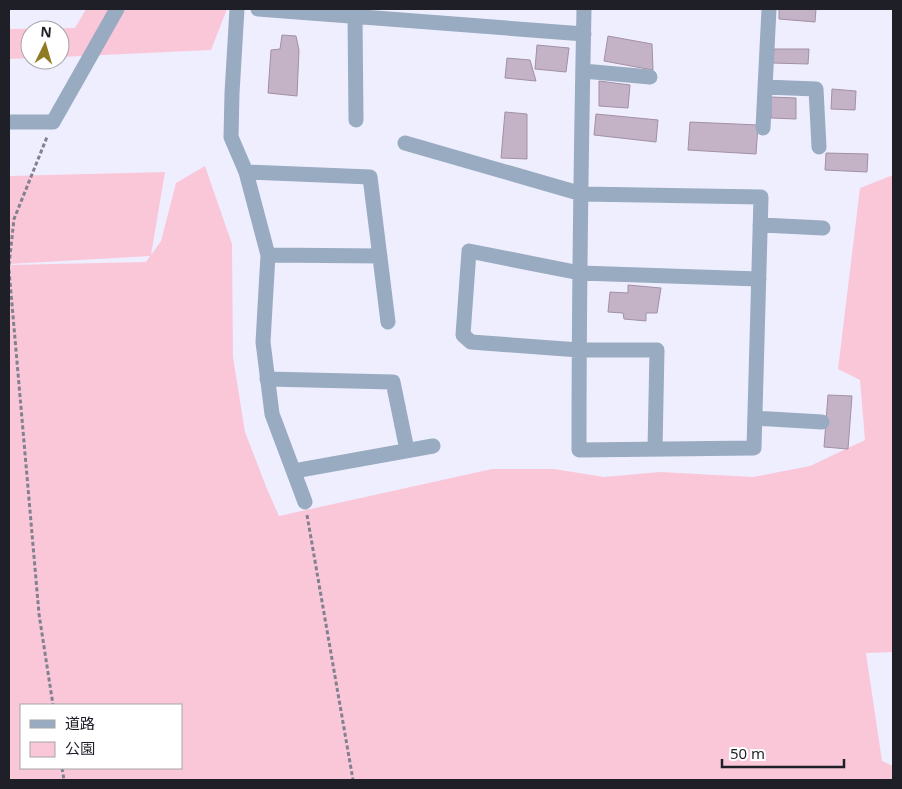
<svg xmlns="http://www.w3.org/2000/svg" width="902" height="789" font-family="'Noto Sans','Noto Sans JP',sans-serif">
<rect width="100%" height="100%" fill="#efeeff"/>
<path fill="#fac7d9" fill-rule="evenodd" d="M86,9H227L211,50L60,57V30H30V58L9,59V29L75,28Z
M205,166L232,244L233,357L245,432L267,489L279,516L492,469H554L604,477L660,472L753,477L810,466L865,440L860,380L838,369L860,188L893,175V652L866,653L882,761L893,766V780H9V265L146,262L150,256L9,264V176L165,172L151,255L161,241L176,183ZM21,705H181V768H21Z"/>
<path fill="#c4b2c7" stroke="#a290a5" d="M779,9H816L815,22L779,19Z
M282,35L296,36L299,50L297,96L268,93L271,50L280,49Z
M608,36L652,44L653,70L604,61Z
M537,45L569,48L566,72L535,69Z
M774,49H809L808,64L773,63Z
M507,58L530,60L536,81L505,78Z
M599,81L630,85L628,108L599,106Z
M832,89L856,91L855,110L831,109Z
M771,97L796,98V119L771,118Z
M505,112L527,114V159L501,158Z
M596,114L658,120L656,142L594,135Z
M690,122L758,125L756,154L688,150Z
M826,153L868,154L867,172L825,170Z
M628,285L661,288L657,313H646V321L624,319L623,313L608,312L610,292L628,293Z
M828,395L852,396L848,449L824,447Z"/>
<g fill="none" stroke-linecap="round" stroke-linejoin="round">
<path stroke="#82818e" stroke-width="3" stroke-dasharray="4 2.5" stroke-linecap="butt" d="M9,265L14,219L47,137
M9,270L39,614L53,705
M307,515L353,780
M62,768L64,780"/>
<path stroke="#99abc1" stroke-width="15" d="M237,9L232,93L231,137L246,172L268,255L263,342L272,414L305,502
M258,9L584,34
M355,16L356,120
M583,71L650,77
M765,87L816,89L819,147
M9,122H53L117,9
M763,128L769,9
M405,143L582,194L761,197L754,448L579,450C579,303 581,156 584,9
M246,172L370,177L388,322
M760,225L823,228
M268,255L380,256
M267,379L393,382L407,450
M755,418L822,422
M655,449L657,350H579L471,342L463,335L469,251L580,273L759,279
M294,471L433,446"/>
</g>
<rect width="902" height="789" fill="none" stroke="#1f1f28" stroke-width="20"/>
<rect x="20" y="704" width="162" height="65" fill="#ffffff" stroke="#a5a5a9"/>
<rect x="30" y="720" width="25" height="8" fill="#99abc1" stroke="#a5a5a9"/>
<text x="65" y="729" font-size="15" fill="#1f1f28">道路</text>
<rect x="30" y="742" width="25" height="15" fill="#fac7d9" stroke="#a5a5a9"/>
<text x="65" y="754" font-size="15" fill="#1f1f28">公園</text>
<g transform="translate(45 45) rotate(5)"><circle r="24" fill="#ffffff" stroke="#a5a5a9"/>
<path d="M0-4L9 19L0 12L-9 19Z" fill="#8f7c22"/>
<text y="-8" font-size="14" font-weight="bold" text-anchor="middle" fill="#1f1f28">N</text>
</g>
<path d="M722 759v8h122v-8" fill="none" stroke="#1f1f28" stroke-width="2.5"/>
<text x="730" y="759" font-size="15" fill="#1f1f28" stroke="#ffffff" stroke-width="4" paint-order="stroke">50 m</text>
</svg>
